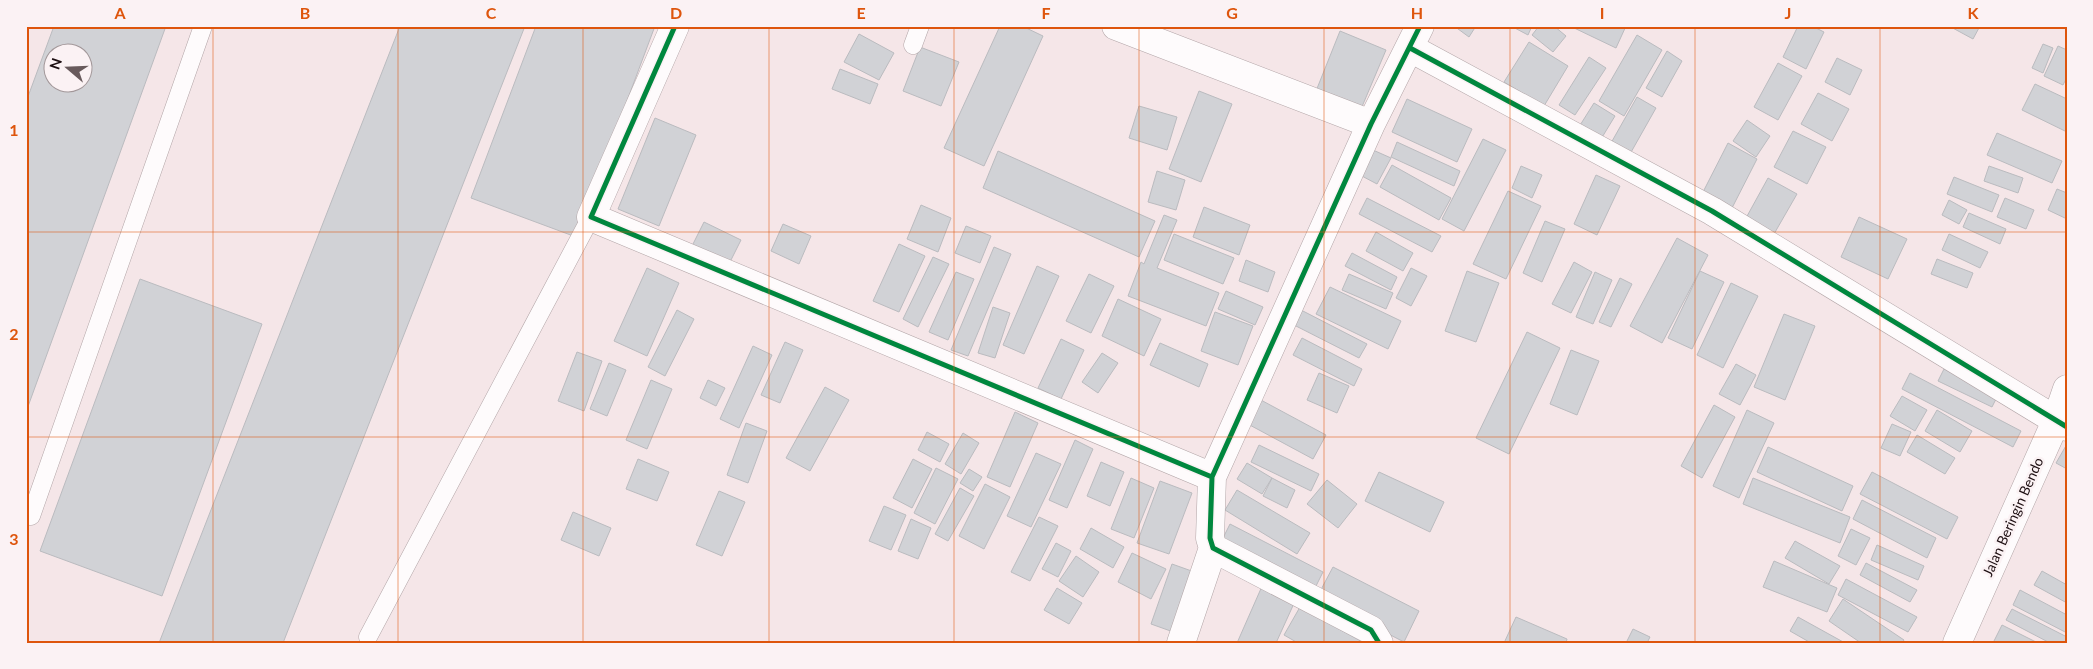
<svg xmlns="http://www.w3.org/2000/svg" width="2093" height="669" font-family="Lato,sans-serif">
<rect width="100%" height="100%" fill="#f5e6e8"/>
<path fill="#d1d2d6" stroke="#babbbf" fill-rule="evenodd" d="M54,26H166L26,412V102ZM52,52H82V82H52Z
M400,26H525L283,643H159Z
M536,26H655L576,237L471,198Z
M1000,26H1022L1043,36L984,166L944,148Z
M1454,26H1476L1469,37Z
M1511,26H1532L1528,35Z
M1539,26H1554L1566,36L1553,52L1532,35Z
M1570,26H1626L1616,48Z
M1798,26H1812L1824,32L1806,69L1783,57Z
M1949,26H1980L1973,39Z
M1340,31L1386,50L1361,109L1316,91Z
M859,34L894,53L879,80L844,62Z
M1637,35L1662,50L1624,116L1599,101Z
M1529,42L1568,66L1544,106L1504,82Z
M2043,44L2053,48L2043,73L2032,68Z
M2058,46L2067,50V77L2063,85L2044,76Z
M920,47L959,62L941,106L903,91Z
M1667,51L1682,61L1662,97L1646,88Z
M1589,57L1606,68L1575,115L1559,105Z
M1837,58L1862,70L1850,95L1825,82Z
M1778,63L1802,76L1778,120L1754,107Z
M840,69L878,84L870,104L832,89Z
M2035,84L2067,99V132L2022,110Z
M1199,91L1232,104L1201,182L1169,169Z
M1818,93L1849,109L1832,141L1801,124Z
M1637,97L1656,108L1630,154L1611,143Z
M1407,99L1472,129L1457,162L1392,132Z
M1594,103L1615,116L1598,144L1577,130Z
M1139,106L1177,117L1167,150L1129,138Z
M655,118L696,135L659,226L618,209Z
M1747,120L1770,136L1756,157L1733,141Z
M1793,131L1826,147L1807,184L1774,167Z
M1997,133L2062,161L2052,183L1987,155Z
M1483,139L1506,150L1464,231L1442,219Z
M1397,142L1460,171L1454,186L1391,157Z
M1728,143L1757,159L1732,208L1703,192Z
M1373,150L1391,158L1377,184L1360,175Z
M998,151L1155,221L1139,257L983,188Z
M1392,165L1451,198L1439,220L1380,187Z
M1521,166L1542,175L1532,198L1512,188Z
M1989,166L2023,178L2018,193L1984,181Z
M1157,171L1185,180L1176,210L1148,202Z
M1596,175L1620,186L1597,235L1574,224Z
M1954,177L1999,195L1992,212L1947,194Z
M1768,178L1797,194L1774,234L1746,218Z
M2057,189L2067,193V219L2048,210Z
M1508,191L1541,206L1506,279L1473,264Z
M1367,198L1441,236L1432,252L1359,214Z
M2005,198L2034,210L2026,229L1997,217Z
M1949,200L1967,210L1959,224L1942,215Z
M921,205L951,218L938,252L907,239Z
M1204,207L1250,225L1239,255L1193,237Z
M1969,213L2006,229L2000,244L1963,227Z
M1164,215L1177,220L1157,268L1219,293L1206,326L1128,296L1141,262L1144,264Z
M1859,217L1907,239L1888,279L1841,257Z
M1545,221L1565,229L1542,282L1523,273Z
M704,222L741,240L727,268L690,250Z
M783,224L811,236L799,264L771,251Z
M966,226L991,236L980,263L955,253Z
M1376,232L1413,253L1403,271L1366,251Z
M1174,234L1234,258L1223,284L1164,260Z
M1949,234L1988,252L1980,268L1942,250Z
M1677,238L1708,255L1662,343L1630,326Z
M899,244L925,256L899,312L873,301Z
M994,247L1011,254L968,356L951,350Z
M1352,253L1397,277L1391,290L1345,266Z
M933,257L949,264L918,327L903,319Z
M1937,259L1973,273L1967,288L1931,274Z
M1246,260L1275,272L1268,292L1239,281Z
M1574,262L1592,272L1571,313L1552,304Z
M1037,266L1059,276L1024,354L1003,345Z
M647,268L679,283L647,356L614,341Z
M1411,268L1427,276L1411,306L1396,298Z
M1467,271L1499,283L1476,342L1445,331Z
M1700,271L1724,282L1692,349L1668,338Z
M956,272L974,279L948,340L929,332Z
M1595,272L1612,280L1593,324L1576,317Z
M1089,274L1114,286L1091,333L1066,321Z
M1349,274L1393,293L1386,309L1342,290Z
M1620,278L1632,284L1611,327L1599,322Z
M140,279L262,324L162,596L40,551Z
M1731,283L1758,296L1723,368L1697,355Z
M1330,287L1401,321L1388,349L1316,314Z
M1226,291L1263,307L1255,325L1218,309Z
M1118,299L1161,319L1144,356L1102,336Z
M993,307L1010,313L995,358L978,353Z
M677,310L694,319L665,376L648,367Z
M1301,310L1367,344L1359,358L1294,325Z
M1215,312L1253,326L1238,365L1201,351Z
M1784,314L1815,326L1785,400L1754,387Z
M1527,332L1560,348L1509,454L1476,438Z
M1302,338L1362,369L1354,386L1293,355Z
M1061,339L1084,350L1061,399L1038,388Z
M785,342L803,350L780,403L761,395Z
M1160,343L1208,364L1199,387L1150,365Z
M753,346L772,355L739,428L720,419Z
M1571,350L1599,361L1577,415L1550,404Z
M577,352L602,361L584,411L558,401Z
M1102,353L1118,363L1098,393L1082,382Z
M609,363L626,370L607,416L590,409Z
M1736,364L1756,375L1740,405L1719,394Z
M1944,369L1998,395L1992,407L1938,381Z
M1319,373L1349,386L1337,413L1307,400Z
M1910,373L2021,431L2013,447L1902,389Z
M651,380L672,389L647,449L626,440Z
M708,380L725,388L716,406L700,398Z
M825,387L849,400L810,471L786,458Z
M1902,396L1927,410L1915,431L1890,416Z
M1259,399L1326,435L1313,459L1246,423Z
M1714,405L1735,417L1702,478L1681,466Z
M1747,410L1774,423L1739,498L1713,486Z
M1937,410L1972,431L1960,452L1925,431Z
M1015,412L1038,423L1010,487L987,477Z
M746,423L767,431L748,483L727,475Z
M1892,424L1911,432L1900,456L1881,448Z
M927,432L949,444L940,462L918,450Z
M963,433L979,443L961,474L945,464Z
M1917,435L1955,458L1945,474L1907,452Z
M1075,440L1093,449L1067,508L1049,500Z
M2067,444V469L2056,463Z
M1259,445L1319,474L1311,491L1251,462Z
M1768,447L1853,486L1842,511L1757,472Z
M1036,453L1061,464L1031,527L1007,516Z
M638,459L669,472L657,501L626,489Z
M913,459L932,469L912,508L893,498Z
M1101,462L1124,472L1110,506L1087,496Z
M1247,463L1272,478L1262,494L1237,479Z
M936,468L958,479L935,524L914,513Z
M969,469L982,477L973,491L960,483Z
M1379,472L1444,502L1430,532L1365,501Z
M1872,472L1958,517L1947,539L1860,494Z
M1131,478L1154,488L1134,538L1111,529Z
M1272,478L1295,490L1287,508L1263,496Z
M1753,478L1850,517L1840,543L1743,504Z
M1327,480L1357,504L1338,528L1307,504Z
M1160,481L1192,493L1169,554L1137,543Z
M985,484L1010,497L984,549L959,536Z
M960,488L974,496L948,541L935,534Z
M1237,490L1310,533L1297,554L1225,510Z
M719,491L745,502L722,556L696,545Z
M1862,500L1936,538L1927,558L1853,519Z
M884,506L906,515L891,550L869,541Z
M573,512L611,528L599,556L561,540Z
M1039,517L1058,526L1030,581L1011,572Z
M911,519L931,528L918,559L898,551Z
M1230,524L1323,572L1313,592L1220,544Z
M1091,528L1124,547L1113,568L1080,549Z
M1851,529L1870,538L1856,565L1838,556Z
M1795,541L1840,566L1829,584L1785,558Z
M1056,543L1071,551L1058,577L1042,569Z
M1877,545L1924,566L1918,580L1871,560Z
M1132,553L1166,569L1151,599L1118,582Z
M1076,556L1099,572L1083,597L1059,581Z
M1774,561L1837,588L1827,612L1763,587Z
M1866,563L1917,590L1910,602L1860,575Z
M1172,564L1200,574L1179,634L1151,624Z
M1333,567L1419,611L1404,642L1317,597Z
M2042,571L2067,585V603L2034,585Z
M1846,579L1917,617L1908,632L1838,595Z
M1263,584L1296,599L1276,643H1237Z
M1057,588L1082,603L1069,624L1044,610Z
M2020,590L2067,615V633L2013,605Z
M1843,599L1904,640L1902,643H1861L1829,621Z
M1300,607L1364,643H1298L1284,635Z
M2012,609L2067,637V643H2050L2006,620Z
M1516,617L1567,639L1566,643H1504Z
M1798,617L1845,643H1811L1790,631Z
M2002,625L2038,643H1993Z
M1633,629L1650,637L1647,643H1626Z"/>
<g fill="none" stroke-linecap="round" stroke-linejoin="round">
<g stroke="#b2a5a7" stroke-width="19">
<path id="service" d="M913,45L920,26
M31,516L203,26
M368,637L591,217"/>
</g>
<g stroke="#b2a5a7" stroke-width="29">
<path id="minor" d="M675,26L591,217L1212,477
M1116,26L1371,124
M1410,48L1712,211L2067,427
M1181,643L1213,548
M1379,643L1371,630L1213,548L1210,538L1212,477L1371,124L1420,26
M1957,643L2056,421L2067,389"/>
</g>
<use href="#service" stroke="#fefbfc" stroke-width="18"/>
<use href="#minor" stroke="#fefbfc" stroke-width="28"/>
<g stroke="#fbf2f4" stroke-width="8">
<path id="cycleway" d="M675,26L591,217L1212,477
M1410,48L1712,211L2067,427
M1379,643L1371,630L1213,548L1210,538L1212,477L1371,124L1420,26"/>
</g>
<use href="#cycleway" stroke="#00873e" stroke-width="5"/>
</g>
<path fill="none" stroke="#de550c" stroke-width="1" stroke-opacity="0.55" d="M213,26V643M398,26V643M583,26V643M769,26V643M954,26V643M1139,26V643M1324,26V643M1510,26V643M1695,26V643M1880,26V643M26,232H2067M26,437H2067"/>
<g text-anchor="middle" stroke-width="5" stroke-linejoin="round" paint-order="stroke">
<g font-size="14" fill="#1c0e11" stroke="#fbf2f4">
<text transform="translate(2013 517) rotate(-66)" y="5">Jalan Beringin Bendo</text>
</g>
</g>
<rect width="2093" height="669" fill="none" stroke="#fbf2f4" stroke-width="55"/>
<g transform="translate(68 68) rotate(289)"><circle r="24" fill="#fbf2f4" stroke="#a29799"/>
<path d="M0-4L9 19L0 12L-9 19Z" fill="#685a5c"/>
<text y="-8" font-size="14" font-weight="bold" text-anchor="middle" fill="#1c0e11">N</text>
</g>
<rect x="28" y="28" width="2038" height="614" fill="none" stroke="#de550c" stroke-width="2"/>
<g font-size="16" text-anchor="middle" font-weight="bold" fill="#de550c">
<text x="120" y="19">A</text>
<text x="305" y="19">B</text>
<text x="491" y="19">C</text>
<text x="676" y="19">D</text>
<text x="861" y="19">E</text>
<text x="1046" y="19">F</text>
<text x="1232" y="19">G</text>
<text x="1417" y="19">H</text>
<text x="1602" y="19">I</text>
<text x="1788" y="19">J</text>
<text x="1973" y="19">K</text>
<text x="14" y="136">1</text>
<text x="14" y="340">2</text>
<text x="14" y="545">3</text>
</g>
</svg>
